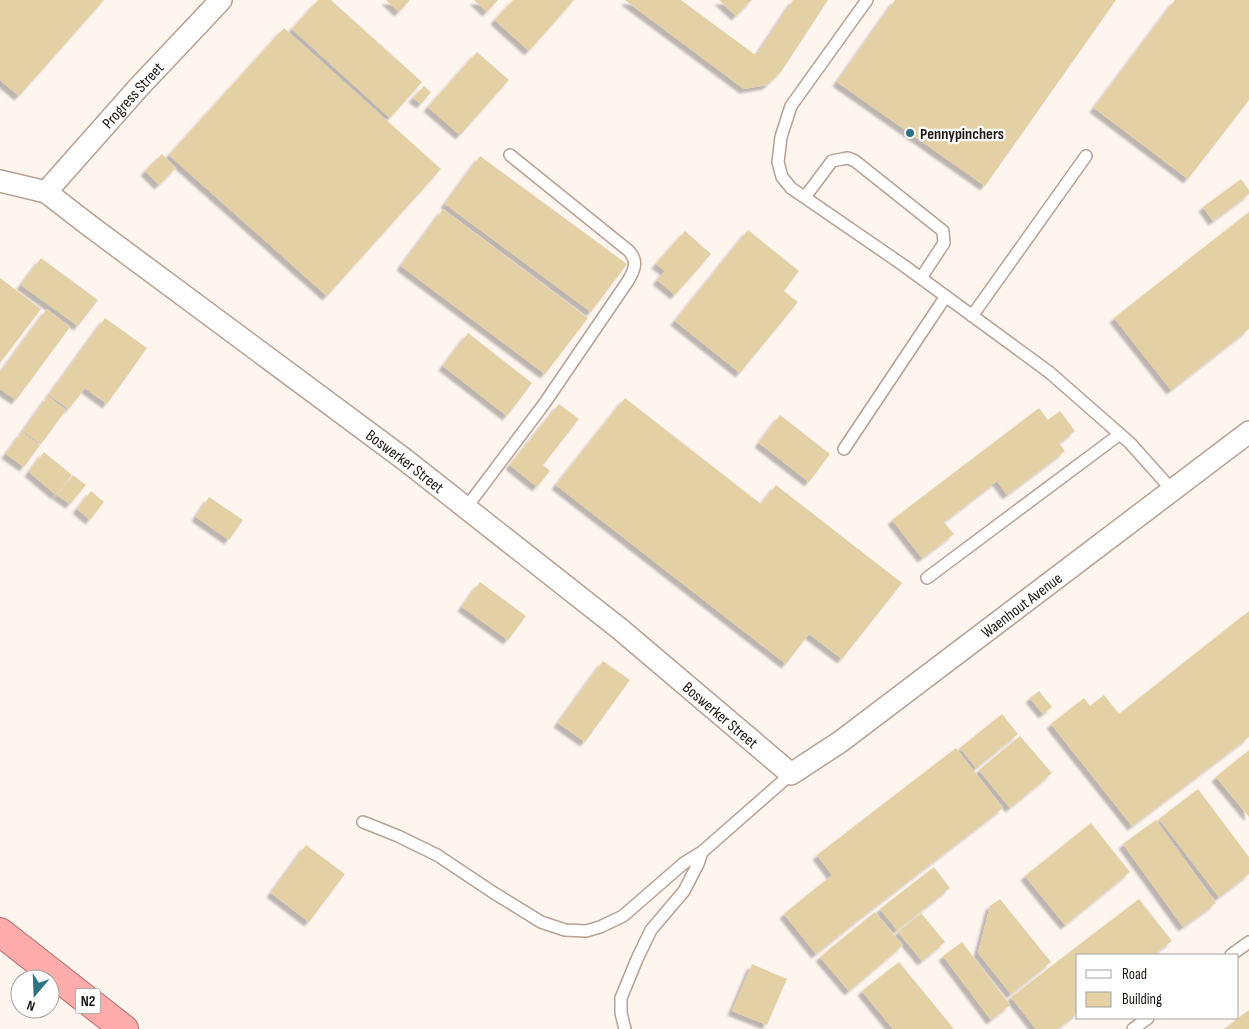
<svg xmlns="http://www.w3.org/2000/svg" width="1249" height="1029" font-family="'Sofia Sans Condensed',sans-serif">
<defs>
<filter id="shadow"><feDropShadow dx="-4.5" dy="4.5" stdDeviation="1" flood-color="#0004"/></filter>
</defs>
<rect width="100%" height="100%" fill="#fff5ef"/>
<path fill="#e4d0a5" filter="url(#shadow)" d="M0,0H104L19,96L0,80Z
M318,0H331L422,82L390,118L292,29Z
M386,0H410L399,12Z
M474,0H498L487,12Z
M513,0H574L529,51L495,20Z
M625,0H681L754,54L758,53L793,0H828L781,72L767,85L744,89Z
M719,0H752L736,16Z
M895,0H1116L985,186L837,82Z
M1175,0H1249V100L1188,179L1094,108Z
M284,28L441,169L327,296L169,155Z
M477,52L509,80L460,135L428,107Z
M424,86L431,92L421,104L413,98Z
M162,154L176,168L159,185L145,171Z
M480,156L627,264L591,312L445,204Z
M1241,179L1249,190V194L1213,221L1203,207Z
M443,209L588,318L545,374L401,266Z
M1249,212V329L1171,390L1114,318Z
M748,230L799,271L784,291L798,302L740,373L675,321Z
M685,231L711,254L675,295L657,280L665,271L656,264Z
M41,258L98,300L78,326L21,285Z
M0,278L41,309L0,363Z
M47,309L70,327L16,400L0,389V373Z
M105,318L147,348L107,404L85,388L69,409L49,395Z
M468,333L532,383L507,416L443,366Z
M48,396L66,410L41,444L23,431Z
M625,398L761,504L776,485L902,583L842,659L809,634L786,664L556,485Z
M559,404L579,419L543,465L550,471L537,487L510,465Z
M1039,408L1048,420L1060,411L1075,431L1059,443L1065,451L1007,495L997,481L944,522L954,534L922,558L892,520Z
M780,415L830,454L809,482L759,443Z
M22,432L40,445L24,467L6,454Z
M44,452L72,475L56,495L29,472Z
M73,475L86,485L70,504L57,495Z
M91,491L104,502L90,520L77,509Z
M209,497L243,520L229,540L196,517Z
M480,582L526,616L508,640L462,607Z
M1249,611V737L1132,826L1051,724L1084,698L1090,706L1104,695L1119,714Z
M603,661L630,680L585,742L558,723Z
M1039,691L1052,707L1043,714L1030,698Z
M1002,714L1018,734L976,768L960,748Z
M1020,736L1052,773L1010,808L979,770Z
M956,748L1003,808L863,916L816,954L784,914L832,875L817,855Z
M1249,750V817L1216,777Z
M1198,789L1249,857V874L1219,897L1159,819Z
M1156,820L1216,903L1183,927L1123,844Z
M1091,823L1130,872L1065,925L1025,876Z
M306,845L345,874L309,922L271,893Z
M934,867L950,888L897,930L880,909Z
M1000,899L1051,962L1011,994L978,953L990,906Z
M1139,899L1172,941L1153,955H1078V1013L1057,1029H1036L1011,997Z
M875,912L903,945L849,991L820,957Z
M921,913L945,942L922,961L898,932Z
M962,942L1010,1005L991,1020L943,956Z
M899,962L954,1029H893L862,991Z
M752,964L787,979L767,1025L732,1011Z
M1249,1010V1029H1224Z"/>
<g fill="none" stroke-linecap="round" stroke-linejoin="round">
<g stroke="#b7a193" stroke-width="14">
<path id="service" d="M867,0L791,106L781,137L778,162L782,177L791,188L903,265L1049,372L1130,443L1172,490
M805,197L832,161L842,159L848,158L855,161L943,231L944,243L921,278
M972,316L1086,156
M844,449L946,296
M466,508L544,404L628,281C635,269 638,261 629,251L510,155
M927,578L1120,434
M363,822L398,836L437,855L494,893L541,922L565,930L586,931L600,927L623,916L684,863L702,852L791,774
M1231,955L1249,942
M625,1029L621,1013V998L637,959L651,930L684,891L698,864L702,852
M1133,1029L1148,1018"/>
</g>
<g stroke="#b7a193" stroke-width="24">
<g id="minor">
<path id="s1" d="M0,181L46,192L90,226L404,459L620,629L791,774L840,742L1249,432"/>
<path id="s2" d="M46,192L138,88L221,0"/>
</g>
</g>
<g stroke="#af6b67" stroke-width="30">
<path id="trunk" d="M0,932L124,1029"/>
</g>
<use href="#service" stroke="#fff" stroke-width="11"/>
<use href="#minor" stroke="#fff" stroke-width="21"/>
<use href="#trunk" stroke="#feacab" stroke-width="28"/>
</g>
<circle fill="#2f7283" stroke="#fff" stroke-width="2" cx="910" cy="133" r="5"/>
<g text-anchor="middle" stroke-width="4.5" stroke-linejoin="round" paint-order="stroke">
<rect fill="#fff" stroke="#625d58" stroke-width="1" x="75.5" y="988.5" width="25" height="25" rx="4"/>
<g font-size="15" font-weight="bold" fill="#1f1711">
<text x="88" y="1006">N2</text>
</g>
<g font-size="16" fill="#1f1711" stroke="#fff">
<text dy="6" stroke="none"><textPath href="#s2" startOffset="130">Progress Street</textPath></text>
<text dy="6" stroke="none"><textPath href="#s1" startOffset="496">Boswerker Street</textPath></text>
<text dy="6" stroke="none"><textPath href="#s1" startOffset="1279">Waenhout Avenue</textPath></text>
<text dy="6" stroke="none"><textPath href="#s1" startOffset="901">Boswerker Street</textPath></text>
</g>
<g font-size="16" font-weight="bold" fill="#1f1711" stroke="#fff" text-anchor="start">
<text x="920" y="139">Pennypinchers</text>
</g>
</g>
<rect x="1076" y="954" width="162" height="65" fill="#ffffff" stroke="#a5a2a0"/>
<rect x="1086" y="970" width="25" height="8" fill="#ffffff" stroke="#a5a2a0"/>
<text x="1122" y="979" font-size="15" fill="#1f1711">Road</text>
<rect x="1086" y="992" width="25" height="15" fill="#e4d0a5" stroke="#a5a2a0"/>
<text x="1122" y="1004" font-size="15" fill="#1f1711">Building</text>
<g transform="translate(35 994) rotate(199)"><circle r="24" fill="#ffffff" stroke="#a5a2a0"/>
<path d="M0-4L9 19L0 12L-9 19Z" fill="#2f7283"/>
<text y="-8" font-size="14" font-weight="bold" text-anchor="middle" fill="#1f1711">N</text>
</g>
</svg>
